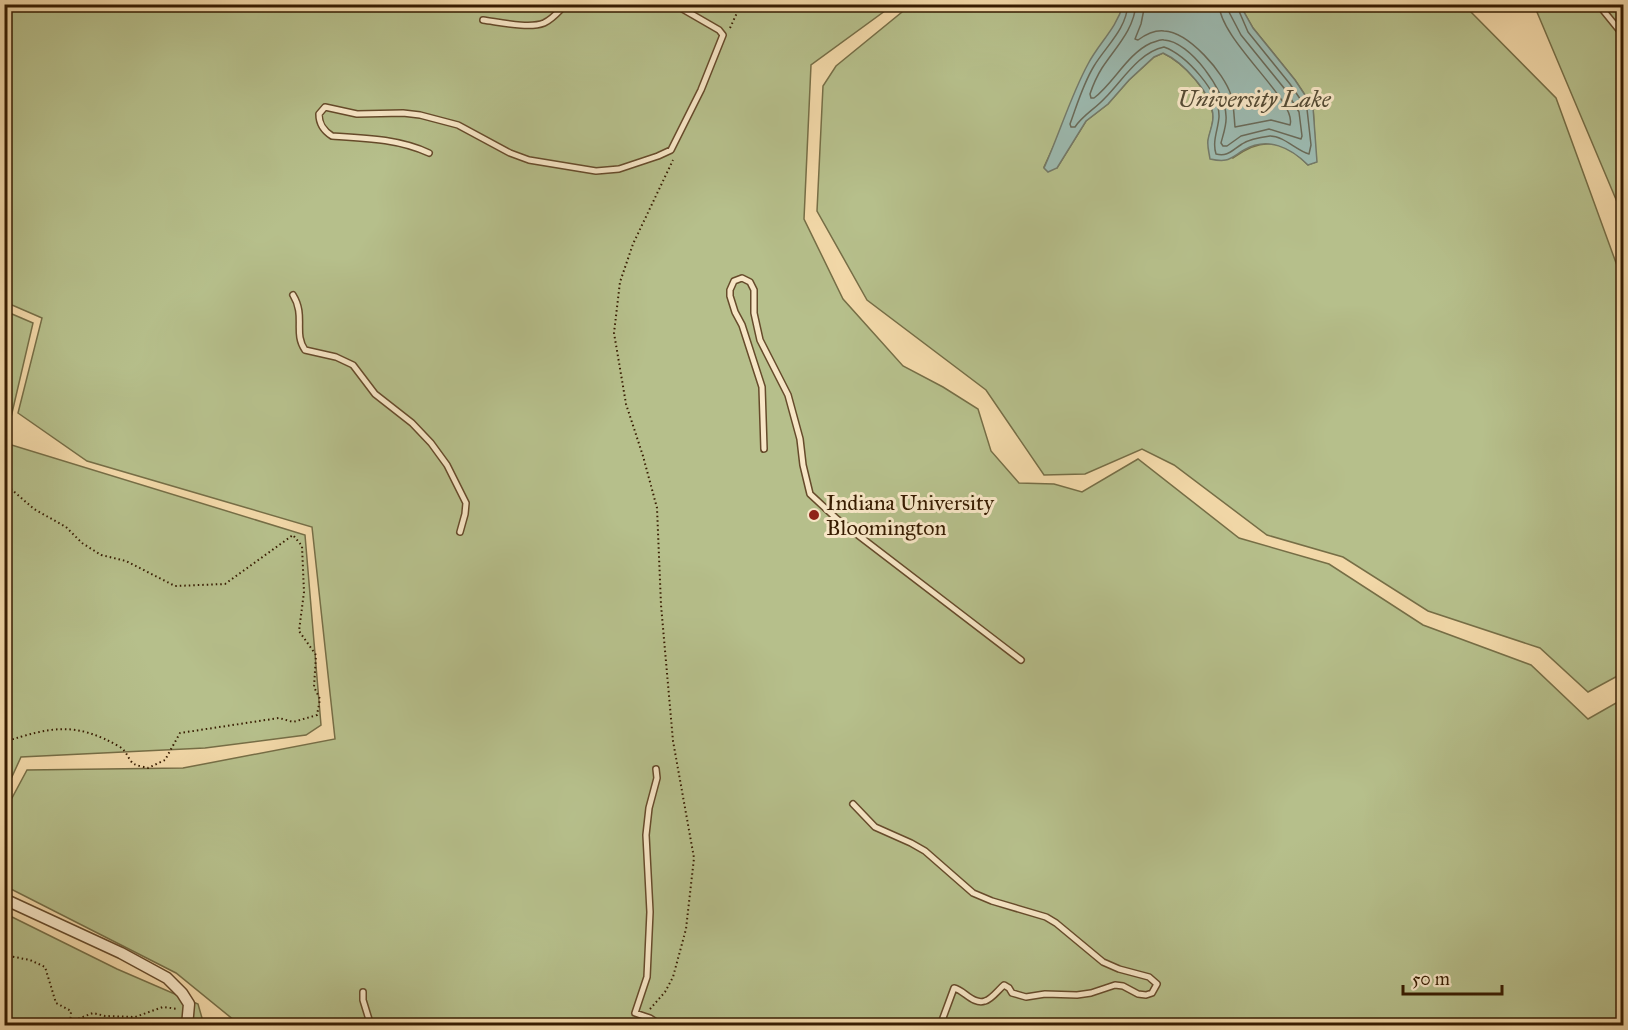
<svg xmlns="http://www.w3.org/2000/svg" width="1628" height="1030" font-family="'IM FELL Great Primer',serif">
<rect width="100%" height="100%" fill="#f2d8a8"/>
<filter id="stains"><feTurbulence type="fractalNoise" baseFrequency=".00333" numOctaves="4"/><feColorMatrix values="0 0 0 0 .2 0 0 0 0 .09 0 0 0 0 .02 0 0 0 .5 -.17"/></filter>
<radialGradient id="worn" r=".72"><stop offset=".6" stop-color="#630" stop-opacity="0"/><stop offset="1" stop-color="#630" stop-opacity=".3"/></radialGradient>
<path fill="#b6bf8b" stroke="#766e46" stroke-width="1.5" d="M5,5H893L811,65L804,219L843,299L903,366L943,387L978,409L991,451L1019,483L1054,484L1082,492L1138,459L1239,538L1329,564L1423,625L1531,665L1588,719L1623,699V1025H240L176,973L5,886L4,813L27,770L183,768L335,739L312,527L87,461L18,413L42,318L5,302L4,107L7,105L4,102Z
M906,5H1123L1119,18L1061,130L1044,167L1057,168L1086,121L1108,104L1129,80L1154,57L1163,53C1184,63 1210,91 1213,115C1214,123 1209,134 1208,143L1233,158C1262,136 1283,140 1308,165L1316,162L1313,107L1295,80L1253,28L1240,5H1464L1556,98L1623,282V673L1588,692L1540,648L1428,611L1343,557L1267,535L1174,465L1142,449L1085,474L1044,475L986,390L867,300L817,211L823,86L836,66L902,12Z
M1534,5H1623V216Z
M5,311L33,323L5,443L305,535L321,725L306,735L205,748L21,757L5,792Z
M4,913L117,969L198,1004L204,1025H5Z"/>
<path fill="#9cb9af" stroke="#747a69" stroke-width="1.5" d="M1123,5H1240L1253,28L1295,80L1313,107L1317,162L1308,165C1291,148 1268,136 1244,150C1229,159 1228,163 1210,159C1209,152 1207,146 1208,140C1209,133 1213,125 1213,117C1213,94 1183,62 1163,53L1154,57L1129,80L1108,104L1086,121L1057,168L1048,172L1044,168C1059,135 1071,95 1088,64C1099,43 1116,29 1123,5Z"/>
<g fill="none" stroke-linecap="round" stroke-linejoin="round">
<path stroke="#6a6a58" stroke-width="1.5" d="M1128,4C1126,30 1106,46 1094,66C1083,84 1077,105 1070,124L1071,127H1075C1083,115 1095,109 1105,98C1122,81 1139,52 1164,47C1186,55 1220,92 1219,117C1218,130 1212,141 1216,154C1228,157 1232,150 1242,144C1248,140 1262,137 1270,136C1284,136 1297,151 1309,154L1311,145L1307,109L1290,84L1248,32L1236,4
M1136,4C1134,30 1115,48 1102,68C1097,76 1093,85 1090,94L1091,98H1094C1114,83 1127,54 1151,43C1155,42 1160,39 1164,40C1190,41 1226,92 1226,116C1227,124 1223,135 1221,143L1223,146H1227L1241,136L1269,129L1301,139L1302,136L1299,112L1284,88L1241,35L1229,12L1228,4
M1145,4L1141,24L1135,39L1138,40C1145,35 1155,30 1164,31C1189,32 1224,73 1231,95C1234,106 1234,116 1235,127L1271,120L1290,125C1298,101 1220,41 1219,4"/>
<g stroke="#664b2b" stroke-width="8">
<path id="lane" d="M1598,4L1624,36
M483,20C499,22 529,29 544,23C553,19 559,11 566,4
M429,153C399,139 365,138 332,136C324,131 319,125 319,114L325,107L357,114L403,113L420,115L458,125L510,153L529,160L596,171L619,169L658,156L671,150L701,90L723,35L719,30L674,4
M293,295C306,316 293,333 305,350L336,357L353,365L375,394L412,423L431,443L447,465L466,503L465,514L460,532
M764,449L762,387L742,325L735,312L730,296V290L734,281L742,278L750,282L754,290V313L760,340L788,395L800,439L803,465L810,494L837,519L1021,660
M656,769L657,778L649,808L646,835L650,912L647,977L635,1013L650,1018L662,1026
M853,804L875,827L911,843L925,851L973,893L992,901L1046,917L1056,923L1103,962L1119,969L1149,977L1157,984L1152,993L1146,995L1138,994L1123,986L1115,985L1091,993L1077,995L1045,994L1026,997L1012,993L1009,988L1004,985C998,990 992,999 985,1001C973,1005 964,990 954,988L940,1026
M1622,921L1624,929
M363,992V1000L371,1026
M630,1026L635,1024L636,1026"/>
</g>
<g stroke="#664b2b" stroke-width="13">
<path id="street" d="M4,899L121,953L167,978L182,993L189,1004L187,1026"/>
</g>
<path stroke="#371c01" stroke-width="2" stroke-dasharray="1.5 3" stroke-linecap="butt" d="M730,28L741,4
M4,367V368
M4,483L34,509L66,527L82,543L101,555L126,561L175,586L225,584L293,535L302,546L304,592L299,631L316,655L314,687L320,699L317,715L293,722L279,718L180,733L165,760L148,768C144,767 138,766 134,764C128,760 127,751 120,747C75,721 51,727 4,742
M4,955L30,960L45,967L56,1003L71,1011L70,1026
M650,1009L665,992L673,977L686,929L694,858L673,741L661,605L657,508L643,456L626,404L614,333L620,282L633,244L673,160
M70,1022L93,1013L105,1016L135,1017L163,1007L178,1009"/>
<use href="#lane" stroke="#f7e6c6" stroke-width="5"/>
<use href="#street" stroke="#f7e6c6" stroke-width="10"/>
</g>
<circle fill="#8f2418" stroke="#f7e6c6" stroke-width="2" cx="814" cy="515" r="6"/>
<g text-anchor="middle" stroke-width="6" stroke-linejoin="round" paint-order="stroke">
<g font-size="22" fill="#371c01" stroke="#f7e6c6" text-anchor="start">
<text x="826" y="510">Indiana University<tspan x="826" dy="25">Bloomington</tspan></text>
</g>
<g font-size="24" font-style="italic" fill="#554b35" stroke="#f7e6c6">
<text x="1254" y="107">University Lake</text>
</g>
</g>
<rect width="1628" height="1030" fill="none" stroke="#f2d8a8" stroke-width="24"/>
<rect x="6" y="6" width="1616" height="1018" fill="none" stroke="#371c01" stroke-width="3"/>
<rect x="12" y="12" width="1604" height="1006" fill="none" stroke="#371c01" stroke-width="1.5"/>
<path d="M1403 985v9h99v-9" fill="none" stroke="#371c01" stroke-width="3"/>
<text x="1412" y="985" font-size="18" fill="#371c01" stroke="#f7e6c6" stroke-width="4.5" paint-order="stroke">50 m</text>
<rect width="100%" height="100%" filter="url(#stains)"/>
<rect width="100%" height="100%" fill="url(#worn)"/>
</svg>
